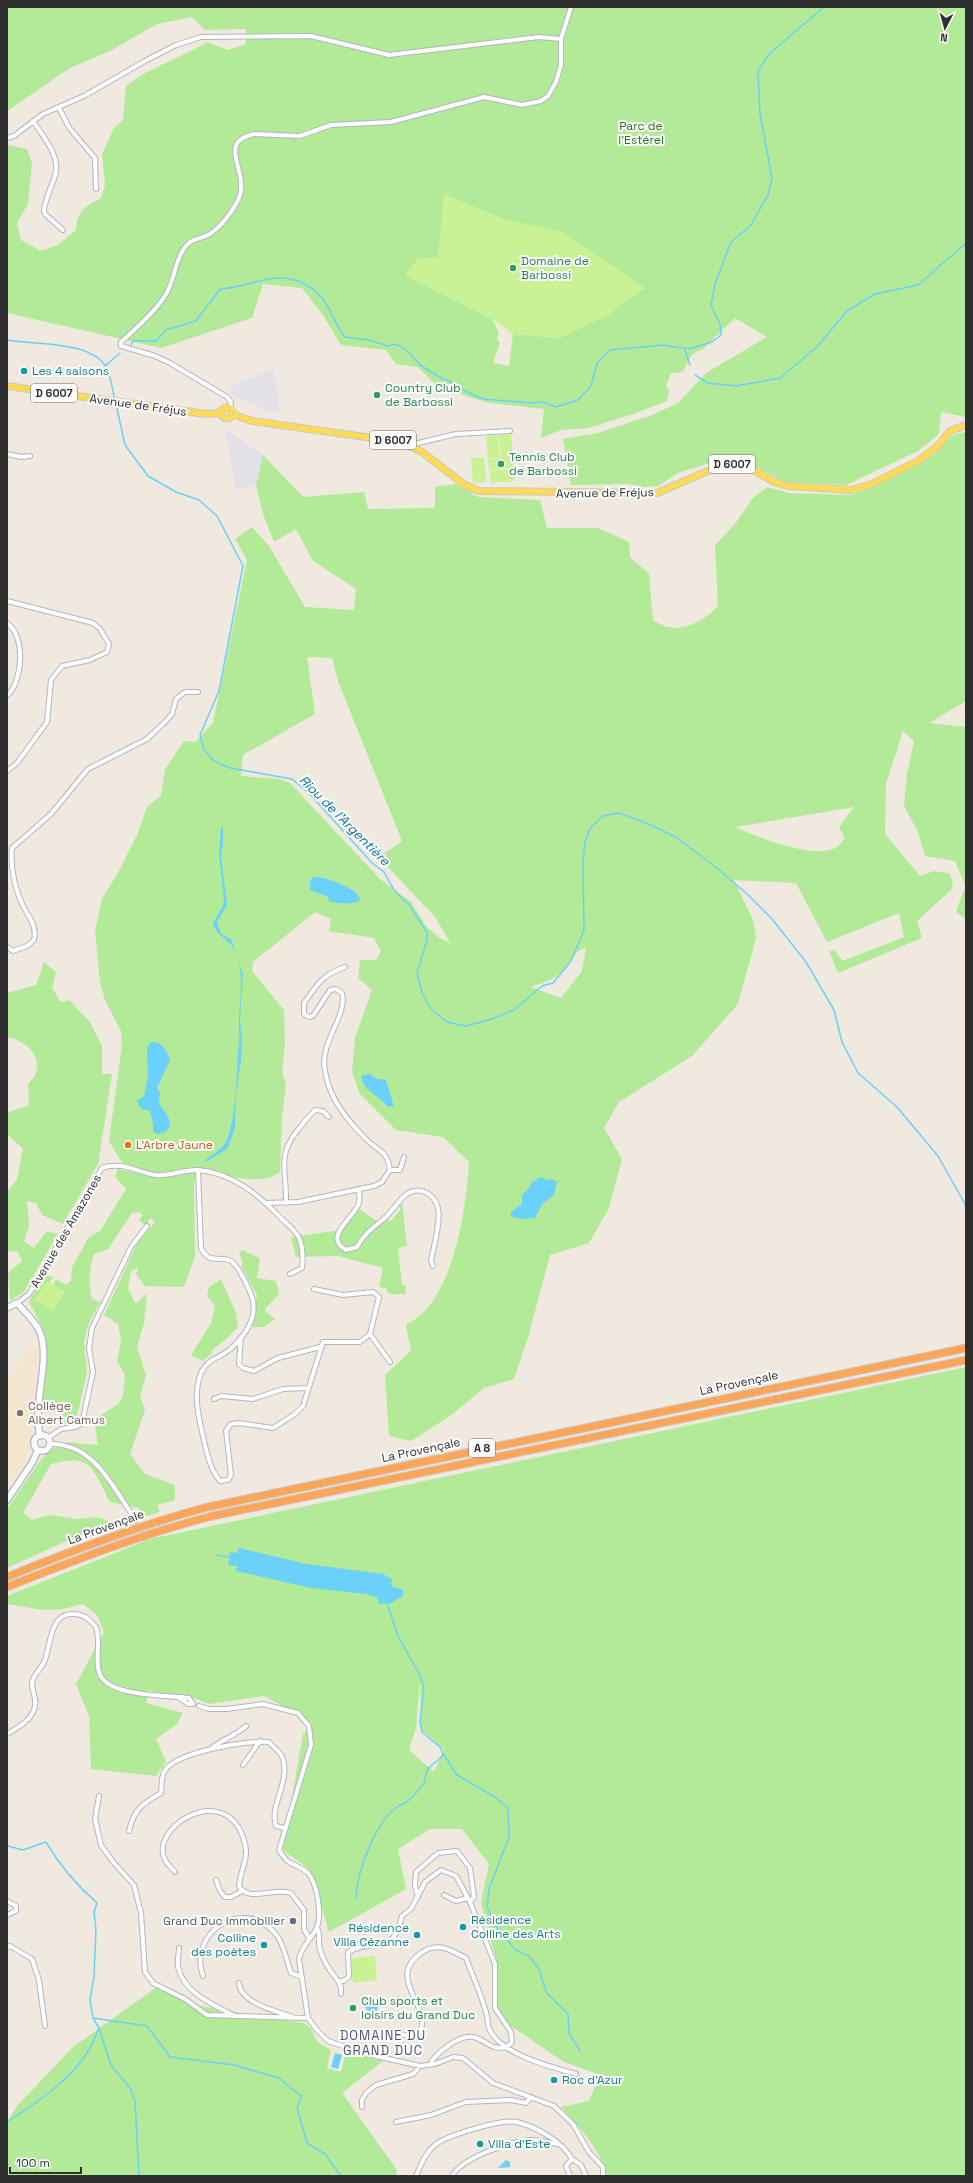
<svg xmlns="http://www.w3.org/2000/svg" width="973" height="2183" font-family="'Space Grotesk',sans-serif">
<rect width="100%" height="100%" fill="#f0e9df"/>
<path fill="#e3e0e8" d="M274,369L280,411L272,413L232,395L228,388Z
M225,429L263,455L256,486L236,489Z"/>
<path fill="#f2e7ce" d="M30,1346L38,1351L30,1445L24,1463L7,1485V1380Z"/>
<path fill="#b2ea98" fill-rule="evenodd" d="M7,7H966V417L941,412L939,434L918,451L846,485L785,482L745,461L719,460L678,473L658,486L644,487L628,484L571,485L563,439L598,433L652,415L678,403L706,373L767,337L735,318L703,349C687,355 690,360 683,372L671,373L666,386L669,391L667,401L633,414L588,428L561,430L541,438L544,409L489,403L463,395L435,384L418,367L396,364L386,350L341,345L323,315L302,288L263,284L252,318L161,348L7,313V145L27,149L32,163L28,204L17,223L21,240L41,251L58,245L76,230C77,210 85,207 101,198L105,185L102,154L114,128L123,120L126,86C150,67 181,58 207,42L228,50L246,44V29L205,30L192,17L157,24L112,50L70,68L7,111ZM445,195L503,219L560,232L644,288L613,310L560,338L513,334L509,366L493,363L500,343L497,339L499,333L492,319L405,275L438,258Z
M966,432V701L929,723L966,727V887L955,861L925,856L918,832L904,806L907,774L914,741L903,731L886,784L885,834L920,876L934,871L949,873L953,882L951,890L917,921L922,938L838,973L829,951L834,950L843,961L904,937L899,913L827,942L796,883L734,880L753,920L756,938L738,1004L692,1056L619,1102L604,1128L622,1159L609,1208L589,1243L550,1255L529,1334L514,1379L484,1388L450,1416L411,1441L389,1436L385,1375L411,1351L406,1325C412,1321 419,1317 424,1312C456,1278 466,1208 469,1162L443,1137L396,1130L360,1094L352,1072L355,1038L372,990L358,978L360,960H376L381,951L374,938L329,931L331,919L315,912L253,962L252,971L284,1010L285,1045L282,1071L286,1085L282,1117L280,1172C258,1188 223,1174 199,1168L194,1184L195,1256L184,1287L145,1286L136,1274L138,1267L131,1271L128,1288L135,1303L139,1301L147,1293L144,1323L137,1347L146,1375L140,1396L145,1410L130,1454L145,1474L175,1485V1500L157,1505L160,1512L140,1518L139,1508L110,1502C103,1490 96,1467 82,1462C73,1458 60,1462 51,1464L23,1513L32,1520L49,1515L78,1519L97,1517L114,1523L75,1537L7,1568V1509L42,1458L53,1449L67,1442L98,1445L94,1420L118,1404L123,1396L125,1374L117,1362L121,1340L118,1324L104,1315L140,1237L155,1223L151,1218L145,1225L139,1220L143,1215L139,1212L132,1213L108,1249L94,1254C89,1270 88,1284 92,1299L100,1302L88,1325L84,1342L87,1372L76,1421L61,1425L60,1415L56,1410H47L40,1405L46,1348L45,1334L29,1301L46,1274L53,1278L50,1282L47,1281L65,1292L53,1285L56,1279L66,1285L71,1280L72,1267L89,1237L100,1231L126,1189L115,1177L118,1169L153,1177L152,1172L124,1166L109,1141L122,1045L121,1031L105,1000L100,982L95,931L102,899L119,871L138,833L147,807L161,795L165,769L184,741L195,742L213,723L247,560L235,539L252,527L269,546L305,607L354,610L356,589L313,561L296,529L274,542L264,517L256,486L263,455L303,497L364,492L368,509L435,508V487L456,484L478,497L540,500L547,528H598L629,542L630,557L649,574L653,620C657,622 663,626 667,627C687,631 706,619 718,606L715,545L735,524L753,498L767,487L789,493L851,495L880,484L913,467L934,455L953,435ZM307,657L332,658L338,681L402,841L382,855L388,867L435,917L451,944L438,937L426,926L411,902L380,879L290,783L279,779L241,776L243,755L315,714ZM854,807L839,827L845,838C843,840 840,845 837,847C815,861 756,836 735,827ZM586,947L582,971L561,998L531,987C542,983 554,980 562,971C571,962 574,951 586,947Z
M966,888V919L956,912L963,892Z
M44,962L56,972L52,988L61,1002L69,1000L90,1022L102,1046V1074H112L98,1164L63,1224L42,1215L36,1203L27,1201L29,1226L24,1241L34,1248L47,1231L58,1234L24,1292L10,1301L8,1273L22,1261L18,1252L7,1251V1192L17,1179L23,1149L7,1134V1113L29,1105L28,1084C49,1065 31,1041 7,1037V993L36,985Z
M402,1203L407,1246L398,1248L402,1285H405L406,1294H389L386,1288L379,1287L383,1268L338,1256L296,1257L291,1237L342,1230L359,1209L381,1224L388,1219L390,1222L401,1209L399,1207Z
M242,1250L260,1258L257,1278L276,1281L279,1294L264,1310L275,1319L264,1327H252L257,1295L241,1265L243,1264L239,1253Z
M221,1279L236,1313L238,1327L225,1340L212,1350V1353L203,1361L191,1355L211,1323L215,1306L207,1296L209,1287Z
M966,1367V2176H607C603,2153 577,2124 561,2107L589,2101L600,2075L564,2062L511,2026L497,2008L498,1966L481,1903L489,1864L462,1829H430L398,1849L406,1889L329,1932L310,1870L283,1850L303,1734L312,1724L305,1718L264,1696L209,1704L191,1697L149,1691L146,1703L183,1713L177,1724L156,1739L166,1762L156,1776L91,1769L89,1716L76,1684L104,1632L97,1615L83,1604L63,1609L43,1610L7,1604V1596L150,1539ZM420,1680L421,1729L444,1750L434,1772L409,1750L416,1728Z
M161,1984L200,2006L304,2023L312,2029C314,2041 320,2044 331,2050L327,2068L341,2072L346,2052L383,2061L342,2093L397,2170L396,2176H7V2121L18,2105L73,2047Z"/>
<path fill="#c8f293" d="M444,194L503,219L563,232L645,288L614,310L613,313L560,338L513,334L492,319L405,275L419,258H438Z
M511,434L513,457L501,458L499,435Z
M498,435L500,458L488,459L486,436Z
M484,457L486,482L473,483L471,458Z
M513,457L514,468L489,470L488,460Z
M514,469L515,481L491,483L490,471Z
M47,1281L65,1292L53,1311L35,1300Z
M375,1956L377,1980L353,1983L351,1958Z"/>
<path fill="#6bd0fa" d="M223,827V843L221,856L227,905L217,922L221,934L231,939L243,974L240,1020L242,1038L241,1061L236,1093L235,1128L231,1139L227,1149L206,1162L205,1160C210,1157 220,1150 224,1145C236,1128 237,1072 238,1050C241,1039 238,1030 239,1019C240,996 245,971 234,949C229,939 215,935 213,923L223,906L224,899L219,855L221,828Z
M313,877C324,876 359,888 360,900C353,906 335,903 329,901L328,897L310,890V882Z
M151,1042C163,1041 167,1051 170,1060L157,1088L160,1092L159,1103C165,1114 175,1119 166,1132L158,1134L153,1132V1124L150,1111L141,1109L137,1101L144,1096L148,1076L147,1048Z
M370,1074L377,1079L386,1080L394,1107L387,1106C380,1097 362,1089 361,1076Z
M541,1177L547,1180L553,1179L557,1182L554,1195L542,1204L535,1218L520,1219L511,1216V1212L522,1204V1195L529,1188L532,1182Z
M239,1548L306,1564L383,1574L392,1579L391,1586L403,1590V1596L391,1603L379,1604L377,1597L365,1594L311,1588L236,1571L237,1566L228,1565L230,1552L237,1553Z
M362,2002L375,2004L378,2007L376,2013H369Z
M335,2053L342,2055L338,2069L331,2067Z
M506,2160L510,2162V2167L498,2168Z"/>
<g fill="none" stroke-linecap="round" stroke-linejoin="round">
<path stroke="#6bd0fa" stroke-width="1.5" d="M7,340C34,345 86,341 104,364C111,373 112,389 115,400
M131,345L133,341H156L166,330L196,321L220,289C240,288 258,279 278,278C295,277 316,287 325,302C333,314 336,326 345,337L369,340L388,346L394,344L400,346L411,354L420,365L439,377L455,384L465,391L483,399L532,403L544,402L556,407L578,400L591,386L597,363L610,350L663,345L689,349L712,342L721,335L720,324L711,305L715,284L731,242L751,225L768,195L772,178L760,114L758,71L769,54L824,7
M685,350L690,365
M105,366L120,353
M695,375L708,383L736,386L780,378L817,347L847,311L875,294L918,285L966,243
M116,404L125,445L148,476L176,492L199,500L217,516L243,566L219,691L200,735L204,750L214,761L230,768L292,779L309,793L372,863L384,872L394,890L410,906L427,932V940L417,973L422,993L431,1009L447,1022L466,1026L489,1020L514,1010L542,986L553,983L571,961L584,930L583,862L585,842L591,827L603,816L619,813L651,825L677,838L718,869L746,893L772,919L806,962L834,1010L842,1042L858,1073L897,1107L938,1156L966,1206
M216,1555L230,1557
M444,1755L457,1775L495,1797L508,1808L509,1837L489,1889L487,1907L498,1930L516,1950L530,1957L539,1969L546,1992L568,2014L569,2033L580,2051
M7,1842L8,1846L23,1850L46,1842C60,1866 75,1884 97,1903L94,1912L96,1930L94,1976L90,2000L93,2018L99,2028L111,2065L130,2088L135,2101L139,2176
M356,1897C357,1872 376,1821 397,1807C400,1804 405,1804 408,1801C412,1797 422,1788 424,1783C426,1779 425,1773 428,1769C433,1762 440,1761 443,1754L440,1747L422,1732L420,1722L424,1687L419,1674L397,1634L387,1602
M93,2018L147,2026L170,2057L234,2065L279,2078L301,2096L297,2108L307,2143L325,2154L341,2176
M9,2121C36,2103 69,2081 87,2053C92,2046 95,2036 99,2028"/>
<path stroke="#c9c4bc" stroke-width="4" stroke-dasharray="4 2" stroke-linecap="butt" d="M133,1516L147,1542"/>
<g stroke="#b3b5c2" stroke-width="6">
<path id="street" d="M59,108L70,129L95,158L96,189
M33,121C42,135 59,154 56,172C53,185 45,197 44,211L45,214L63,230
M7,138L14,136L43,114L84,96L145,61L176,45L201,37L311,36L389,55L539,37L561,39
M230,408L231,402L227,397L170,363L155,356L121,346V342C136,328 154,313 165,296C175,281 175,255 189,243C194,239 202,238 208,235C220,228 232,213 238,200C252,173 214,143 254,134L300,136L331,125L391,122L484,97L522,105L541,101L548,96L556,82L561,65V39L571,7
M410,445L456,434L510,431
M7,454L21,457L30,456
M7,601L93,623L100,629L109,644L107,652L90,660L62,666L51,680L47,722L17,763L7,771
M7,623C26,636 23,681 7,696
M7,947L13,951L27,946L34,940C37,926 30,919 23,906C15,889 10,867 12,848L51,814L88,769L147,739L165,722L172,714L176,699L185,692H198
M198,1170L201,1248C209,1264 216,1256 229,1260C238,1263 251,1292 253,1301C257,1320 242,1340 228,1351C217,1359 207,1359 201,1373C193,1394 198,1415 203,1436C206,1450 210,1470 220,1481L228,1480L231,1475L226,1431L231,1424L239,1423L273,1428L295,1414L303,1406L323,1342H360L370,1334L379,1297L373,1292L343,1295L314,1289
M390,1170H400L404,1157
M359,1190C359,1194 360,1199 359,1203C355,1217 322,1237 346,1250L357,1247C367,1230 374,1228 387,1216C398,1205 406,1185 425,1192C432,1195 436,1200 438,1208C441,1221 434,1246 431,1260L433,1266
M266,1203L298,1202L374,1186L382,1182L390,1170C387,1149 378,1152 365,1138C347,1120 329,1098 325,1071C319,1041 348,1017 342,993L336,989L330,990L313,1016L309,1017L304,1014V1003C318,984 322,975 345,967
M286,1203C287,1168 275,1156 301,1126C305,1121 310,1115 315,1110L323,1111L329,1117
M17,1303L29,1294L102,1168C121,1161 137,1172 155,1175C170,1177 184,1169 198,1170C233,1173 259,1195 283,1220C288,1225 296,1231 299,1238C303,1247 303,1259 302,1268L290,1274
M370,1334L390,1362
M241,1337L239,1364L243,1368L254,1371L278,1358L320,1347
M214,1399L221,1396L253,1399L283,1389L308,1388
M48,1438L61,1429L76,1427L82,1423L93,1372L89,1348L92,1328L131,1247L147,1226
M51,1444C94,1444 112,1486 133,1516
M199,1706L209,1709H227L263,1704L298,1713L309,1726L311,1745L279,1850C282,1854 285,1860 289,1862C295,1866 303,1868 308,1873C317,1883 322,1914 317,1927C312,1939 302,1945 299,1959L308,2018L317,2030L328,2041L367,2054L420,2066L435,2064L453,2057L463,2058L493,2083L554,2106L573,2124L589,2152L603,2167V2176
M7,1734C17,1728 29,1722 34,1710C38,1700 32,1693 32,1683C33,1675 41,1669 44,1662C51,1647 49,1613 73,1614C84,1614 89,1619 96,1627C101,1642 95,1657 99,1672C105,1697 167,1695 189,1698L193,1704H188L178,1697
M213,1747C224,1739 236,1735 246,1726
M243,1765L260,1741
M99,1796L95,1819L101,1845L114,1863L134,1885L141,1913L145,1972L153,1983L185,1999L207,2015L308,2018
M129,1831C134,1809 142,1804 161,1793C162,1787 161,1777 164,1772C174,1752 247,1740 269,1742C273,1747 282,1753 283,1759C290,1783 269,1806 276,1826L284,1828
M175,1872C173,1869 169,1866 167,1863C143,1829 229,1776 245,1844C249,1858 240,1872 239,1886C249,1903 273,1887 291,1893L304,1910V1929L309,1938
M216,1880L220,1891L225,1897H231L242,1891
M444,1895L456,1901L468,1898
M418,1897L415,1886L416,1872L438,1853L457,1851L470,1868L474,1897L470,1902
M7,1901L16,1906V1911L7,1915
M317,1927C320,1934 319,1936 319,1943C320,1956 330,1971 338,1981H343L349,1977L348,1952C375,1937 393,1958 402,1916L411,1909L425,1882L441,1870L456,1876L470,1902L495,1964V2008L511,2032L512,2042L507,2047C489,2051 488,2040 473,2037C459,2035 435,2053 430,2065
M7,1947L10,1946L32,1959L39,1980L45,2026
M179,1948C179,1954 177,1961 178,1967C183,1992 213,2005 233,2015
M203,1976C187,1931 247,1894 278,1937C284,1946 287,1962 291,1973L302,1977
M338,1981L341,1987V1994
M239,1983C240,2003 278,2012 293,2017
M389,2031L408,2036L419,2034C435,2008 384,1979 421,1953C438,1941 450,1950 466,1958C473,1977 482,1996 487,2016C488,2020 487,2024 489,2028C499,2054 551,2067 576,2074
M362,2107V2100L366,2093L376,2085L413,2074L417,2070L418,2066
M396,2122L431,2115L466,2102L511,2100L526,2103L531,2097
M416,2176C421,2165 425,2153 435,2145C447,2135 502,2119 517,2122C536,2127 562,2141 572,2159
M452,2176C463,2157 511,2141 533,2140C541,2140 549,2143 557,2144
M570,2176L566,2166L572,2159L581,2165L586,2176"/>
</g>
<g stroke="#b3b5c2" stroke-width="8">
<path id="secondary" d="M7,1308L17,1303C24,1311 36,1322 40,1332C51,1361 32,1404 40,1436
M34 1443a8 8 0 1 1 16 0a8 8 0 1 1-16 0Z
M7,1500L32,1463L38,1450"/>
</g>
<g stroke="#c9c9c9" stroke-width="8">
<path id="primary" d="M7,386L206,414L221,413
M221.5 413a5.5 5.5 0 1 1 11 0a5.5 5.5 0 1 1-11 0Z
M232,414L252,421L401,442L422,452L465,485L479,491L657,493L715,468L733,464L752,469L774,482L788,486L851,490L872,484L918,461L938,446L950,431L966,425"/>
</g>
<g stroke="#c9c9c9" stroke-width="9">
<path id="highway" d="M7,1577C73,1550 139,1525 208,1507L966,1348
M7,1587C75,1560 142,1534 212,1516L966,1360"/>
</g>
<use href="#street" stroke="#fff" stroke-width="4"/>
<use href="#secondary" stroke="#fff" stroke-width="5.5"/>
<use href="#primary" stroke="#fdda57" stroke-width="6"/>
<use href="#highway" stroke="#ffa65b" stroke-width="7"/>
</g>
<g fill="#2e9e5b" stroke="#fff" stroke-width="1.5">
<circle cx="513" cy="268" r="4"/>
<circle cx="377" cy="395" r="4"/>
<circle cx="501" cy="464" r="4"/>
<circle cx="353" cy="2008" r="4"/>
</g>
<g fill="#0f9aa8" stroke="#fff" stroke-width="1.5">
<circle cx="24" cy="371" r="4"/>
<circle cx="463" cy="1927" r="4"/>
<circle cx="417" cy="1935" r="4"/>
<circle cx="264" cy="1945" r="4"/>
<circle cx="554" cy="2080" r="4"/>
<circle cx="480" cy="2144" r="4"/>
</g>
<circle fill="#e8710a" stroke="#fff" stroke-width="1.5" cx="128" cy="1145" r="4"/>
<circle fill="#8d6e63" stroke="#fff" stroke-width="1.5" cx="20" cy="1413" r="4"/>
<circle fill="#5c6f8a" stroke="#fff" stroke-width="1.5" cx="293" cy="1921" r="4"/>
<g text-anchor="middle" stroke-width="4" stroke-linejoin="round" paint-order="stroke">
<g fill="#fff" stroke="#6d6d6d" stroke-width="1">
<rect x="31" y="384" width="46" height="18" rx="3"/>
<rect x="370" y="431" width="46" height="18" rx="3"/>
<rect x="709" y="455" width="46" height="18" rx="3"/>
<rect x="469" y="1439" width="26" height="18" rx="3"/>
</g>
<g font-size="11" font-weight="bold" fill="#2e2e2e">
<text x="54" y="397">D 6007</text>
<text x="393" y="444">D 6007</text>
<text x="732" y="468">D 6007</text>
<text x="482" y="1452">A 8</text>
</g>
<g font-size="12" fill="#267414" stroke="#fff">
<text x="641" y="130">Parc de<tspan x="641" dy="14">l'Estérel</tspan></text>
</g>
<g font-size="12" fill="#27864d" stroke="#fff" text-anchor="start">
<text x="521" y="265">Domaine de<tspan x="521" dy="14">Barbossi</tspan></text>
<text x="385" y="392">Country Club<tspan x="385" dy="14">de Barbossi</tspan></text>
<text x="509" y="461">Tennis Club<tspan x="509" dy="14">de Barbossi</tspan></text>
<text x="361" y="2005">Club sports et<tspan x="361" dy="14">loisirs du Grand Duc</tspan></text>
</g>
<g font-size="12" fill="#0d838f" stroke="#fff" text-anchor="start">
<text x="32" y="375">Les 4 saisons</text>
<text x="471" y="1924">Résidence<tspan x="471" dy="14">Colline des Arts</tspan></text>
<text x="409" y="1932" text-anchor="end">Résidence<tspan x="409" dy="14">Villa Cézanne</tspan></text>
<text x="256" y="1942" text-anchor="end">Colline<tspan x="256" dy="14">des poètes</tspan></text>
<text x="562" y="2084">Roc d'Azur</text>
<text x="488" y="2148">Villa d'Este</text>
</g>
<g font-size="12" fill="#2e2e2e" stroke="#fff">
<text transform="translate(138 405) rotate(8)" y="4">Avenue de Fréjus</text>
<text transform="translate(605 493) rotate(-1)" y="4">Avenue de Fréjus</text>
<text transform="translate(66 1231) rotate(-60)" y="4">Avenue des Amazones</text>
<text transform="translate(739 1383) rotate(-12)" y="4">La Provençale</text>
<text transform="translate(421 1450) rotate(-12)" y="4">La Provençale</text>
<text transform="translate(106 1527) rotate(-20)" y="4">La Provençale</text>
</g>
<g font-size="12" fill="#c56008" stroke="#fff" text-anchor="start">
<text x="136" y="1149">L'Arbre Jaune</text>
</g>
<g font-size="12" fill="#785e54" stroke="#fff" text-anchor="start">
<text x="28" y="1410">Collège<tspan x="28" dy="14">Albert Camus</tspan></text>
</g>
<g font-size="12" fill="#4e5e75" stroke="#fff" text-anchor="end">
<text x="285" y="1925">Grand Duc Immobilier</text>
</g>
<g font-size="13" font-style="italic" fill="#016eae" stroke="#fff">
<text transform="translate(345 820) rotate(45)" y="5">Riou de l'Argentière</text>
</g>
<g font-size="13" letter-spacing="1" fill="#495283" stroke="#fff">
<text x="383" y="2040">DOMAINE DU<tspan x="383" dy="15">GRAND DUC</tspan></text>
</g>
</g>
<rect width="973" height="2183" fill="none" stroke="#2e2e2e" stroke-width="16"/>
<g transform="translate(945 28) rotate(186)" stroke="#ffffff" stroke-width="3" paint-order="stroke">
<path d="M0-3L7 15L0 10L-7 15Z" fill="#2e2e2e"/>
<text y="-6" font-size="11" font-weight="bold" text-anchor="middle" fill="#2e2e2e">N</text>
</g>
<path d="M10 2167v6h71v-6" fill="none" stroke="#2e2e2e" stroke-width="2"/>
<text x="16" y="2167" font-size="12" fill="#2e2e2e" stroke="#ffffff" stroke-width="3" paint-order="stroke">100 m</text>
</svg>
